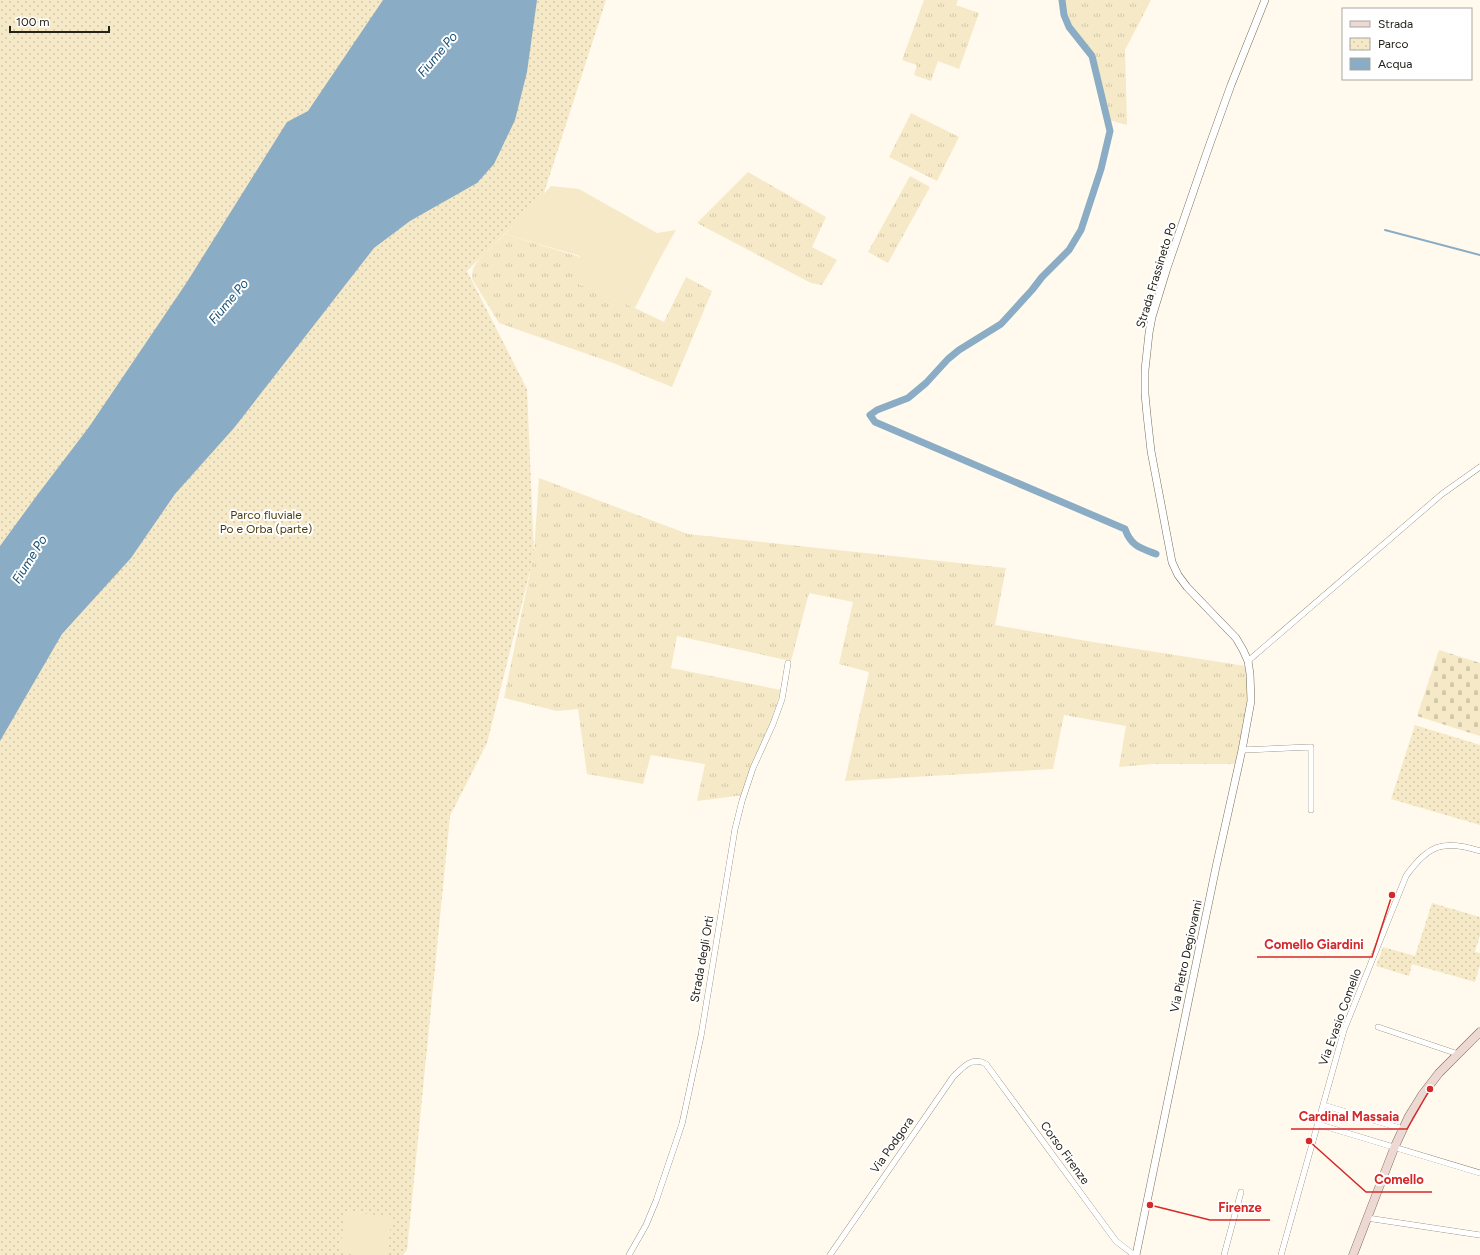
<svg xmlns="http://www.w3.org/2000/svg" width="1480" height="1255" font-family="Figtree,sans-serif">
<defs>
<pattern id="grass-tufts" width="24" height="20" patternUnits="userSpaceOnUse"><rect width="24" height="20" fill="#f6e9c7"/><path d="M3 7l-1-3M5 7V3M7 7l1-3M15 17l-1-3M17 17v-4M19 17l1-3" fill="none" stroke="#d3c8aa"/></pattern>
<pattern id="cemetery-stones" width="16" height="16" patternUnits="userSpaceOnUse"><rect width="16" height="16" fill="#f6e9c7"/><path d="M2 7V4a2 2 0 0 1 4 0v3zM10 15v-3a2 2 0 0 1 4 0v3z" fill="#d3c8aa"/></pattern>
<pattern id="park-dots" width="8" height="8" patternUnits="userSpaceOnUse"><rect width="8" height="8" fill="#f6e9c7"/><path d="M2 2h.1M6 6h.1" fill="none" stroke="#d3c8aa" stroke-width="1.8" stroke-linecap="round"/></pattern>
</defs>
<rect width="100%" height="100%" fill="#fffaed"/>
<path fill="url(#grass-tufts)" d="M924,0H958L956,5L979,13L959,69L938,61L931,81L914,75L917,65L902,60Z
M1061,0H1151L1125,50L1127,125L1109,120L1092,60L1082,40L1068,26Z
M911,113L959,137L937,181L889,157Z
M748,172L826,217L812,247L837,260L822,285L811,283L697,223Z
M910,176L930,187L888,263L868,252Z
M505,234L580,257L572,281L635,308L664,322L686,277L712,291L672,387L613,363L499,323L472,279L473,268L480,258Z
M539,478L688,534L1006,568L995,625L1099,643L1245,666C1252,698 1244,733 1235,764H1152L1119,767L1126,726L1064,715L1053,769L845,781L869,672L839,664L853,602L809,593L791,661L677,636L671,668L781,690L762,750L744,795L697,801L705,764L651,755L643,784L587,774L578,709L557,711L504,698L534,553Z"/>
<path fill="url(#cemetery-stones)" d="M1439,650L1480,663V736L1417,716Z"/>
<path fill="url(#park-dots)" d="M0,0H606L543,196L467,271L527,389L534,555L487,743L450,816L407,1250L403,1255H0Z
M1415,725L1480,745V825L1391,799Z
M1432,903L1480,917V935L1475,952L1480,953V965L1475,982L1412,964L1409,976L1376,966L1383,947L1415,956Z"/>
<path fill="#f6e9c7" d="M551,186L579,189L657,233L676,230L658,262L635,308L571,281L580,256L505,234Z
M345,1211L392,1217L387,1255H359L340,1253Z"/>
<path fill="#8aacc5" d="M383,0H537L527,72L515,120L494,164L477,183L410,221L374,248L234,428L175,494L131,558L62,634L0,741V546L38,494L89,427L187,282L287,122L308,111Z"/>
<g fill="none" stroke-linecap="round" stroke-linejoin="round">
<path stroke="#8aacc5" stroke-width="2" d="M1385,230L1480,255"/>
<path stroke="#8aacc5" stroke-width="7" d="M1062,0L1064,15L1069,27L1092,56L1110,131L1101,169L1081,230L1069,250L1042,277L1032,290L1001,324L959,350L948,359L926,383L908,398L877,410L870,415L875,422L1125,529C1131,546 1140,548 1156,554"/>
<g stroke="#756d5a" stroke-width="6">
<path id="minor" d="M1248,661L1442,494L1480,467
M1242,750L1311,747V810
M1378,1027L1458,1054
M1323,1105L1403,1129
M1317,1124L1480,1173
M1367,1218L1480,1235
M629,1255L646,1225L656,1201L682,1124L701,1036L735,829L742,801L753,768L773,724L782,699L788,663
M830,1255L953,1077C963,1067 972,1056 986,1064L1116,1241L1134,1255
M1224,1255L1241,1192
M1281,1255L1344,1030L1406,876C1428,845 1443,839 1480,851"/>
</g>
<g stroke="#756d5a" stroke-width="8">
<path id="tertiary" d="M1136,1255L1216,867L1242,750L1251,701L1250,674L1248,661L1243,650L1236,638L1187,587L1178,575L1172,562L1151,451L1147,415L1145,394V370L1149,333L1152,317L1167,268L1207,152L1231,85L1265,0"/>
</g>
<g stroke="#756d5a" stroke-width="9">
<path id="secondary" d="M1353,1255L1395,1146L1409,1116L1422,1095L1439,1073L1480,1032"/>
</g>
<use href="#minor" stroke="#fff" stroke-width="5.5"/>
<use href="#tertiary" stroke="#fff" stroke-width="7"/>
<use href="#secondary" stroke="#eed8d4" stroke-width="8"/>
</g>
<g text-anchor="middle" stroke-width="4" stroke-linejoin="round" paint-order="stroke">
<g font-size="12" fill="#25221a" stroke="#fff">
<text transform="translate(1156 275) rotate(-73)" y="4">Strada Frassineto Po</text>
<text transform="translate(1186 956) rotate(-78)" y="4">Via Pietro Degiovanni</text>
<text transform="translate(702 959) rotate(-80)" y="4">Strada degli Orti</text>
<text transform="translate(1340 1017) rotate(-70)" y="4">Via Evasio Comello</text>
<text transform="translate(892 1145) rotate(-55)" y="4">Via Podgora</text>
<text transform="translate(1065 1153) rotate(54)" y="4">Corso Firenze</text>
</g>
<g font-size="12" fill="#4c3c0d" stroke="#fff">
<text x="266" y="519">Parco fluviale<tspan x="266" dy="14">Po e Orba (parte)</tspan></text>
</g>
<g font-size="13" font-style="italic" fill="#185174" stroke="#fff">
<text transform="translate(437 54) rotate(-50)" y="5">Fiume Po</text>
<text transform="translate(228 301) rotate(-50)" y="5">Fiume Po</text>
<text transform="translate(29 559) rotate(-58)" y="5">Fiume Po</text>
</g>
</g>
<path fill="none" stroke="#d62828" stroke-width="1.5" d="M1392 895L1372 957H1257M1430 1089L1407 1129H1291M1309 1141L1366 1192H1432M1150 1205L1210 1220H1270"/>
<g fill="#d62828" stroke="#fff" stroke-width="1.5">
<circle cx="1392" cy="895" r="4"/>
<circle cx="1430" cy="1089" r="4"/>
<circle cx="1309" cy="1141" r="4"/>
<circle cx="1150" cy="1205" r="4"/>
</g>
<g font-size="13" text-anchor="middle" font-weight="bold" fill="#d62828" stroke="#fff" stroke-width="4" stroke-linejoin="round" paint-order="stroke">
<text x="1314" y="949">Comello Giardini</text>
<text x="1349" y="1121">Cardinal Massaia</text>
<text x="1399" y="1184">Comello</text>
<text x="1240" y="1212">Firenze</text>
</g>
<rect x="1342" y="8" width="130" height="72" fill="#ffffff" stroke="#a8a7a3"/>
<rect x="1350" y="21" width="20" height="6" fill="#eed8d4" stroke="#a8a7a3"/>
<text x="1378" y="28" font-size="12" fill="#25221a">Strada</text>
<rect x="1350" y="38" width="20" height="12" fill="url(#park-dots)" stroke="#a8a7a3"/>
<text x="1378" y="48" font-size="12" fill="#25221a">Parco</text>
<rect x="1350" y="58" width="20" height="12" fill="#8aacc5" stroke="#a8a7a3"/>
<text x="1378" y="68" font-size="12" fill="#25221a">Acqua</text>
<path d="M10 26v6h99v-6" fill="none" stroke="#25221a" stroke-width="2"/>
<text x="16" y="26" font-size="12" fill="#25221a" stroke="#ffffff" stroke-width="3" paint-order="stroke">100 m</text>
</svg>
